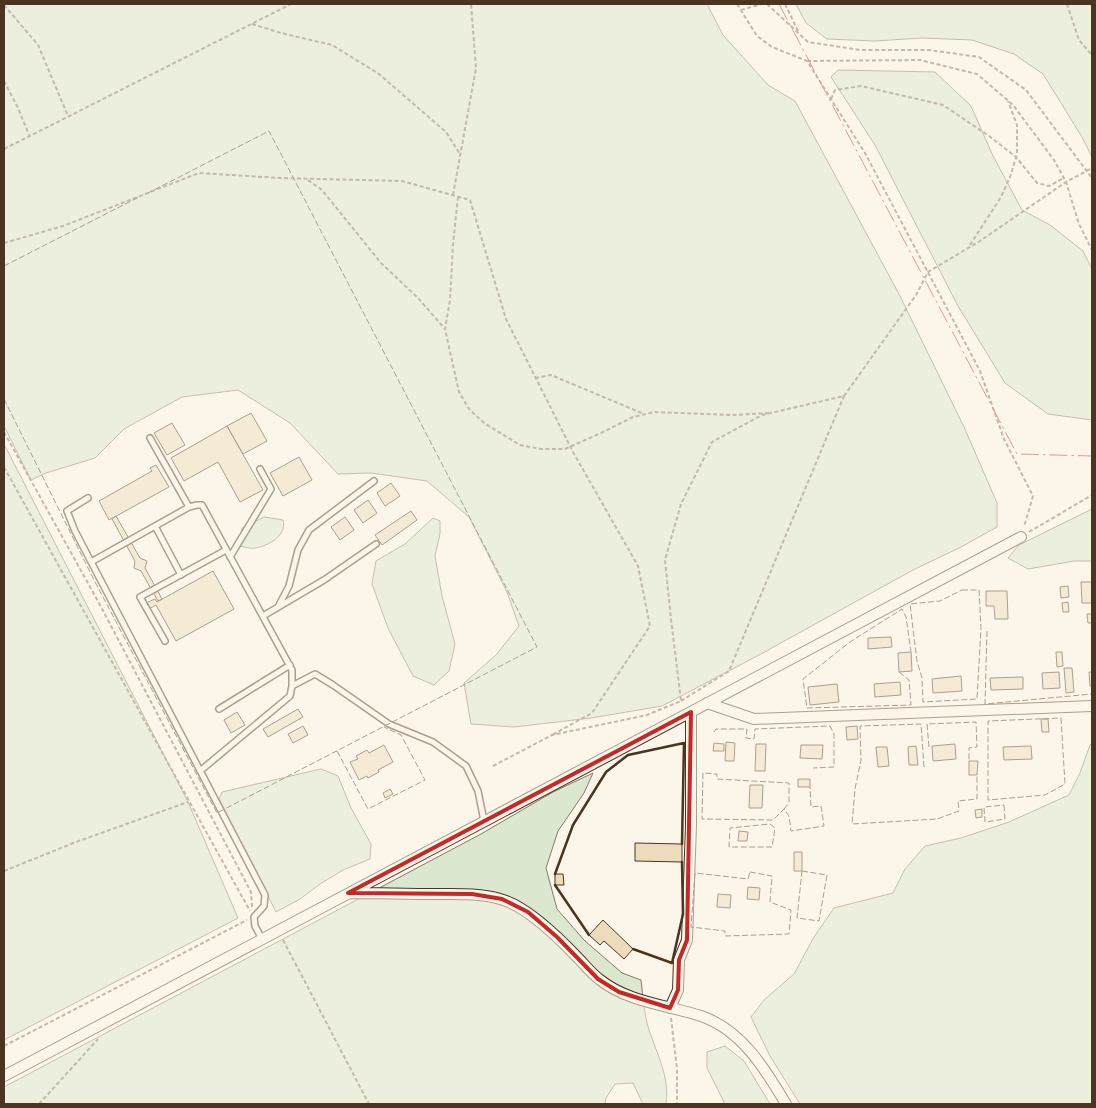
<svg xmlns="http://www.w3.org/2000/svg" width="1096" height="1108" font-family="'Golos Text',sans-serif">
<rect width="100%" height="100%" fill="#fbf6e9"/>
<path fill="#dce7d0" stroke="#887966" d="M4,4H707L723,35L768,85L795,101L900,296L964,427L997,503V527L961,547L913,570L759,655L662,706L591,718L514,727L471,724L464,683L496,655L519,626L507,592L469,517L427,481L371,473L338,474L290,423L238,390L182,397L124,429L95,458L46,473L31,480L4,426Z
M796,4H1092V157L1082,137L1043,74L1014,54L972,40L922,38L875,41L827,39L806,23Z
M838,70L935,72L971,106L993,156L1022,210L1050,225L1083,251L1092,269V420L1048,414L1005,383L958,306L875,145L831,77Z
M4,444L188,802L238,918L4,1040Z
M1092,509V561H1074L1028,569L1008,558L1019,545Z
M264,517L283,520C287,535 270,545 256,548C251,549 244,547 240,546L242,528Z
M433,518L440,521V534L435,556L442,596L455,644L449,671L434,685L413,676L388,628L372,584L376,561L405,544Z
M1092,743V1104H800L770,1056L751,1017L764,1000L794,974L814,937L834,908L893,893L905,869L925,846L961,838L1009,822L1069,795L1080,773L1090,745Z
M321,769L338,776L351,808L371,844L370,859L343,870L320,884L300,899L276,912L219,799L222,792Z
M593,773L584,793L558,831L546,868L557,909L584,940L622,973L641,980C643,996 644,1014 649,1030C657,1054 670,1078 666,1104H643L633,1083L615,1084L606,1098L605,1104H4V1087L481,834L553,792Z
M725,1046L744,1061L770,1104H723L724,1102L707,1068V1052Z"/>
<path fill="#ecdcbc" stroke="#4a3520" d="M251,413L267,441L243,454L227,426Z
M172,423L185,445L167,455L154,433Z
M227,426L263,490L240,502L218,462L184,481L171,458Z
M299,457L312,480L283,496L270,473Z
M156,465L169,487L109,520L99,501L152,471L150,468Z
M391,483L400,496L385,506L377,493Z
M368,500L377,513L363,523L354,510Z
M411,511L417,520L382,545L375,535Z
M116,516L140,558L147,561L145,568L162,599L158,601L141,571L134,568L135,561L112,519Z
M345,517L354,530L340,540L331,527Z
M213,571L234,609L176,641L156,605L149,609L146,603L155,599L157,602Z
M1081,582H1092V603H1082Z
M1068,586L1069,597L1061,598L1060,587Z
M986,591H1007L1008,619H995L994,606H986Z
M1068,602L1069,612H1063L1062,603Z
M1087,614H1092V623H1088Z
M891,637L892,647L868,649V638Z
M911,652L912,671L899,672L898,653Z
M1056,652H1062L1063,666L1057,667Z
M1064,668H1072L1074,692L1066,693Z
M1059,672L1060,688L1043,689L1042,673Z
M1089,672H1092V686H1090Z
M961,676L962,691L933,693L932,679Z
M1023,677V689L991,690L990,678Z
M900,682L901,695L875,697L874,684Z
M837,684L839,702L810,705L808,687Z
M298,709L303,717L268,737L263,729Z
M237,712L245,725L231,733L224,720Z
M1041,719H1048L1049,732H1042Z
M303,726L308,735L293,743L288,734Z
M857,726L858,739L847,740L846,727Z
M726,742L735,743L734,761H725Z
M714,743L724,744V751H713Z
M756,744H766L765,771H755Z
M955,744L956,759L933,761L932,746Z
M384,745L393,762L378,770L379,772L368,778L367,776L359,780L350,762L358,759L356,756L367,750L369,753Z
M801,745H823L822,759L800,758Z
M916,746L918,765H909L908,747Z
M1031,746L1032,759L1004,760L1003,747Z
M876,747H887L889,766L878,767Z
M969,761H978L977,775H969Z
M798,779H810V787H798Z
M750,785H763L762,808H749Z
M390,789L393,794L385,798L383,793Z
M982,809V817L976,818L975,810Z
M739,831L748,832L747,841H738Z
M635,843L682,844V862L635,861Z
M794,852H802V871H794Z
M555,874H563L564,885H555Z
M748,887L760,888L759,900L747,899Z
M718,894L731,895L730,908L717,907Z
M603,920L633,949L624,959L604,941L600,945L589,935Z"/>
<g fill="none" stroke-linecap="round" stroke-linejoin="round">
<g stroke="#4a3520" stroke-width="8">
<path id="lane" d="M150,438L189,507
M88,498L67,511L75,531L265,895L264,906L254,917L255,926L262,939
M155,526L181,575
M230,557L271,489L260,469
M91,562L189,507L197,505H202L292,670V686
M278,607L289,586L298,550L309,530L374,481
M263,616L324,580L376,544
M165,641L140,597L226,550
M219,709L290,665
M200,771L290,696L292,686L315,674L333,685L389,724L433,742L466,766L478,791L484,821"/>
</g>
<g stroke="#4a3520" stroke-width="12">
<path id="street" d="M707,703L754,719L1092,706
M350,893C378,893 407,894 436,894C458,894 480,893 500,899C527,906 559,938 578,958C585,965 591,973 599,979C627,1002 667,1005 701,1016C742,1030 765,1069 786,1104
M670,1008L678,990L679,960L687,940L691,825V712
M4,1076L1021,537"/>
</g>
<path stroke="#7f6f5c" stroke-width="2" stroke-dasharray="4 2.5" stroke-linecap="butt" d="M737,4L757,36L772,47L807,61L865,153L980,371L1004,439L1033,496L1024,527
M767,4L808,42L860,50H929L979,57L1026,90L1092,178
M785,4L799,33
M1067,4L1079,40L1092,55
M4,5L38,45L68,116
M741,10L762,4
M252,24L281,33L332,45L379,74L446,132L460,154
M807,61L920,60L977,74L1013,105L1054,160L1066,182L1079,224L1092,250
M4,81L18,108L29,135
M831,99L835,90L861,86L943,105L989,136L1016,157L1037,183L1049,186L1064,178
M4,149L291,4
M308,180L322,190L381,263L418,298L445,329
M453,195L476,68L471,4
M458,197L453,244L450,300L445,329L459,392L469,409L484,423L520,445L541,449H565L601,433L633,417L654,412L732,415L770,413
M4,243L63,226L199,173L280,178L402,181L470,200L506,319L573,452L638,566L650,626L592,713L552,735
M970,245L1001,197L1010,177L1017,154V125L1008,101
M535,378L551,375L644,414
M4,432L99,603L251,892L252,907
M4,467L250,911
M1029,532L1092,495
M681,701L729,671L844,396
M493,766L552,735L647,715L681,701L671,619L665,560L681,504L712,442L762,415L844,396L916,295L928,272L980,241L1066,182L1092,168
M4,871L76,842L188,802
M283,940L369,1104
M671,1018L677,1069V1104
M4,1046L247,920
M39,1104L98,1039"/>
<use href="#lane" stroke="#fbf6e9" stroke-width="5"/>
<use href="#street" stroke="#fbf6e9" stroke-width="10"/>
<path stroke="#4a3520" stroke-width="1" stroke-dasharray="6 2.5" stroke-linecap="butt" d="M4,266L139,197
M4,399L94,580L217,813L537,647L269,131L148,193
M962,590H979L981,628L977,699L923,702L922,678L917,661L910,604L940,601Z
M987,631L985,704L1092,694
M899,672L909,680L911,705L807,708L803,679L850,642L902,609L906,617L911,652
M1061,718L1065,784L1045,795L988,800V721Z
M714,732L716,729H747L746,738L754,739L755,729L830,726L834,734V767L813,768
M929,747L927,724L976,722L977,747L969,748V761
M337,751L368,809L425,780L401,735L384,727
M924,767L921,724L860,726L861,760L855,789L852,824L937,819L959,811L958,801L977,799V775
M1004,805L1005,819L985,822L984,807Z
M784,809L789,803V783L717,779V774L703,773L702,819L773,820L784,809L789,816L791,831L824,826L821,806L811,807L810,787
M770,824L775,828L772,847H729L730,828Z
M802,871L827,875L819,921L797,918Z
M750,872L772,876L770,902L791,910L789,934L725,936V931L691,927L695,873L748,879Z"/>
<path stroke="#4a3520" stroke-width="2.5" d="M555,874L573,825L606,772L628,755L684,743L682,844
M555,885L589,935
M633,949L672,963L683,914L682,862"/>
<path stroke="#c62828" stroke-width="1" stroke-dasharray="18 4 2.5 4" stroke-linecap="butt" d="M779,4L1017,454L1092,456"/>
</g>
<path d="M0 0H1096V1108H0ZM691,712L687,940L679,960L678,990L670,1008L619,992L598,979L557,937L528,912L502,899L472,894L348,893Z" fill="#fbf6e9" fill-opacity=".55" fill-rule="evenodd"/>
<path fill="none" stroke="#c62828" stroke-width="4" stroke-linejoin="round" d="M691,712L687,940L679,960L678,990L670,1008L619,992L598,979L557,937L528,912L502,899L472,894L348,893Z"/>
<rect width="1096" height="1108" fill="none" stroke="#4a3520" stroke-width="10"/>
</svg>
